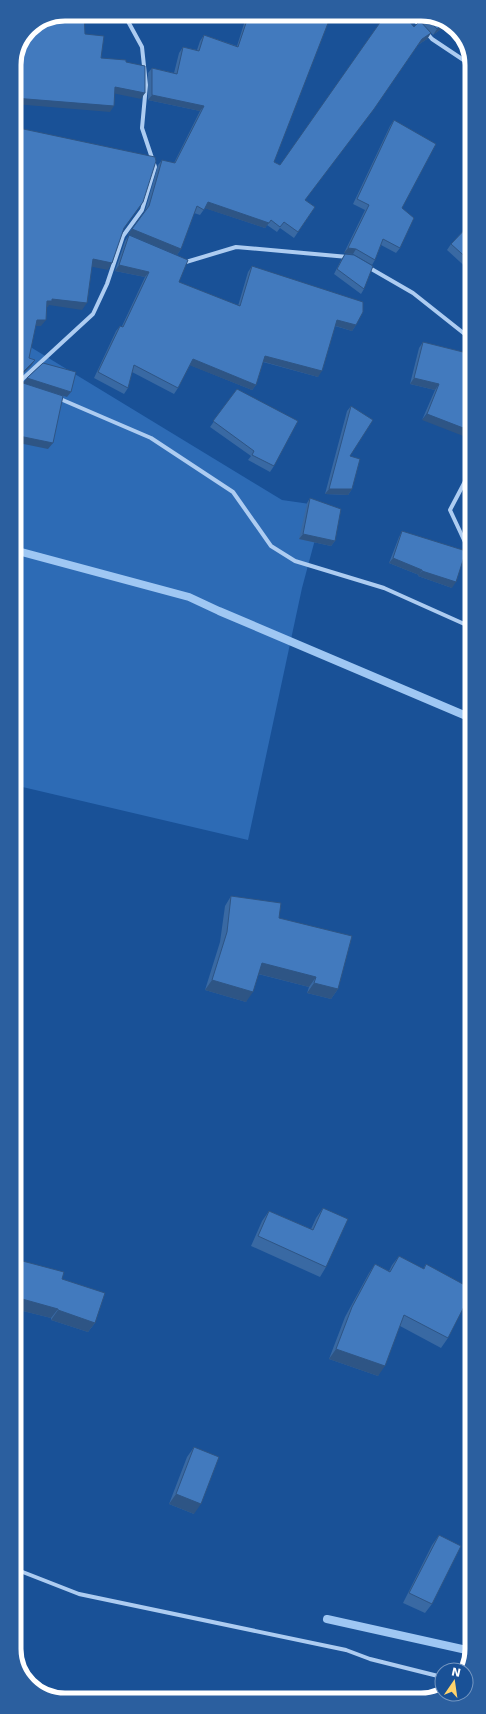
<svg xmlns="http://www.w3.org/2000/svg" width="486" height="1714" font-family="'DejaVu Sans',sans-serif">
  <rect width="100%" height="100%" fill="#195197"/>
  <path fill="#2d6bb5" d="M 14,337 L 282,500 L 324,506 L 302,588 L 248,840 L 14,785 Z"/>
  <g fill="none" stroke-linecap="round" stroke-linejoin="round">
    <path stroke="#9fc7f3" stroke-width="8" d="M 14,550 L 189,597 L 219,611 L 471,718
      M 327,1619 L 471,1651"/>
    <path stroke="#adccf1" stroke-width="4" d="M 409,14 L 421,27
      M 426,32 L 432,39 L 471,65
      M 182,261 L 186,262 L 236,247 L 348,257
      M 368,267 L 413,293 L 471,339
      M 17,384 L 93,314 L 107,284 L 123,236 L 142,210 L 155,167 L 142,128 L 146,85 L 142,47 L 124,14
      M 58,398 L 151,438 L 233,492 L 271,546 L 295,561 L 384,588 L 471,627
      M 471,470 L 450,510 L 471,555
      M 15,1569 L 79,1594 L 346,1650 L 370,1659 L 442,1677"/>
  </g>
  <path fill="#3969a3" d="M 247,14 L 320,14 L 274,162 L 280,165 L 414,27 L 431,33 L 427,39 L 418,45 L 305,200 L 315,207 L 294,238 L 280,228 L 277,232 L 267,225 L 265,228 L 205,208 L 200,215 L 194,213 L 181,249 L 177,255 L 128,234 L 145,211 L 158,165 L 162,160 L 174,163 L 200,111 L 148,100 L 148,73 L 152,68 L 174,73 L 179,53 L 183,47 L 197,50 L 200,41 L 204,35 L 237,46 Z
    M 425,17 L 448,24 L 433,35 L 421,22 Z
    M 394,120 L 402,208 L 400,248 L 396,253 L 381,245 L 375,260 L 372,265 L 353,254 L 344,253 L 365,210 L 353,204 L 390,126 Z
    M 471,223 L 471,272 L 447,250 L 451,244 Z
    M 129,235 L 179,282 L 238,306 L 248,272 L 252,266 L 356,325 L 352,331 L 335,326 L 318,377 L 263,362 L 256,385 L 252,390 L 190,365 L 178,388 L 174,394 L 132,372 L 128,388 L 124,394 L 94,378 L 116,331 L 120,326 L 122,326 L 145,277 L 115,271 L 125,241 Z
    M 345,254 L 364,289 L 361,294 L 334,274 L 341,260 Z
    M 423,342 L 471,354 L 422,420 L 435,390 L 410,384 L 419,348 Z
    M 237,389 L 274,466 L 270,472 L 248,460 L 251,456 L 210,427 Z
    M 351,406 L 350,456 L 352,489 L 348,495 L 325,494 L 347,411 Z
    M 310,498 L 335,541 L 331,546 L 299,539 L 307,503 Z
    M 402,531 L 452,588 L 418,576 L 419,575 L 389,563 L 399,537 Z
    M 231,896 L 279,918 L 338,989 L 331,999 L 307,993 L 309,987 L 258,974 L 246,1002 L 205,990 L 220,942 L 225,906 Z
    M 323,1208 L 326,1267 L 320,1277 L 251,1246 L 262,1221 L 269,1211 L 311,1229 L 316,1218 Z
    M 399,1256 L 423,1269 L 426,1264 L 448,1338 L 441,1348 L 400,1326 L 378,1376 L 329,1359 L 345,1317 L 369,1273 L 375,1264 L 389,1271 L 392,1265 Z
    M 15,1259 L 62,1279 L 95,1323 L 88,1332 L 51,1320 L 51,1318 L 15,1309 Z
    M 194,1447 L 194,1514 L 169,1504 L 187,1457 Z
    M 439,1535 L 432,1604 L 425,1613 L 403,1603 L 432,1545 Z"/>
  <path fill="#2e5585" d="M 445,23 L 448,24 L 433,35 L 437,29 Z
    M 431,33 L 427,39 L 418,45 L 422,39 Z
    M 115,87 L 145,93 L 141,99 L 112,93 Z
    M 152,95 L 204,106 L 200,111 L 148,100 Z
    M 14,98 L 114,106 L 110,112 L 14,104 Z
    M 208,202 L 269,223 L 265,228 L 204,208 Z
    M 132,229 L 181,249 L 177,255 L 128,234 Z
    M 348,248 L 356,249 L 353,254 L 344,253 Z
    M 93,259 L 112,263 L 108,270 L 88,266 Z
    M 119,265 L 149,272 L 145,277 L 115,271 Z
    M 52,299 L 87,303 L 82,310 L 49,305 L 48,307 L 42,307 L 47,301 Z
    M 37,320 L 46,320 L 41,326 L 32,326 Z
    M 337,320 L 356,325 L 352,331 L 333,325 Z
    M 265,356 L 322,371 L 318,377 L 261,361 Z
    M 193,359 L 256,385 L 252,390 L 189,365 Z
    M 35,360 L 31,366 L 15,381 L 15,376 Z
    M 27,378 L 71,392 L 67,397 L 23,383 Z
    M 414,378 L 439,384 L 435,390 L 410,384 Z
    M 427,414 L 471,431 L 471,439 L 422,420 Z
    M 14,435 L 53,443 L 48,449 L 14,442 Z
    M 329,489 L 352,489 L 348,495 L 325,494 Z
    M 303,534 L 335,541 L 331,546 L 299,539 Z
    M 393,558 L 422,570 L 419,575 L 389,563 Z
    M 422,571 L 456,582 L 452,588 L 418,576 Z
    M 262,963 L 316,977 L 309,987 L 255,973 Z
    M 212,980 L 253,992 L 246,1002 L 205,990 Z
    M 314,983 L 338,989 L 331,999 L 307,993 Z
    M 15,1297 L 58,1309 L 51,1318 L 15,1309 Z
    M 58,1310 L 95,1323 L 88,1332 L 51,1320 Z
    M 336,1349 L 385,1366 L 378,1376 L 329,1359 Z
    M 176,1494 L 201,1504 L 194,1514 L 169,1504 Z"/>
  <path fill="#427abe" stroke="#2e5585" d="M 65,14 L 84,14 L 85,34 L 104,36 L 101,58 L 126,60 L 126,62 L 145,66 L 145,93 L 115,87 L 114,106 L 14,98 L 14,65 L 29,29 Z
    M 249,14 L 320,14 L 330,18 L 274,162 L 280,165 L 386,14 L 403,14 L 414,27 L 420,21 L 431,33 L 422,39 L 374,109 L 305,200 L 315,207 L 298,232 L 284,222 L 280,227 L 271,220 L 269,223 L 208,202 L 204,210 L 197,206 L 181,249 L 132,229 L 149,206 L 162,160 L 175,163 L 204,106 L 152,95 L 152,68 L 177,74 L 183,47 L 199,51 L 204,35 L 238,47 Z
    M 427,15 L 445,23 L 437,29 L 425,17 Z
    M 394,120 L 436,144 L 402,208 L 414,218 L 400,248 L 383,239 L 375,260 L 356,249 L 348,248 L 369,205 L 357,199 Z
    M 14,127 L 155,157 L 156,161 L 143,202 L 124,228 L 112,263 L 93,259 L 87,303 L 52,299 L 52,301 L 47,301 L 46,320 L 37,320 L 29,358 L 35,360 L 20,375 L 15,376 L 17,381 L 63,396 L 53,443 L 14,435 Z
    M 471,223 L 471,262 L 451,244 Z
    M 129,235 L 188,260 L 179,282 L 240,306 L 252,266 L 363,302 L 363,312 L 356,325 L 337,320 L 322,371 L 265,356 L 256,385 L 193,359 L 178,388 L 134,365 L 128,388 L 98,372 L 120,326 L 123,327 L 149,272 L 119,265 Z
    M 345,254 L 354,255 L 373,266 L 364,289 L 337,269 Z
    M 423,342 L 471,354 L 471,431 L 427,414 L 439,384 L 414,378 Z
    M 43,363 L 76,372 L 71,392 L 27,378 Z
    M 237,389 L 298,421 L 274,466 L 252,455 L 254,451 L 213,421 Z
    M 351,406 L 373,420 L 350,456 L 360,459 L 352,489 L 329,489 Z
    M 310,498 L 341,509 L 335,541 L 303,534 Z
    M 402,531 L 466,551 L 456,582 L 422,571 L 422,570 L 393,558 Z
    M 231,896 L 281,903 L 279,918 L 352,936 L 338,989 L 314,983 L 316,977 L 262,963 L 253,992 L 212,980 L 227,932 Z
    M 323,1208 L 348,1219 L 326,1267 L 258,1236 L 269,1211 L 313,1230 Z
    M 399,1256 L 424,1269 L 426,1264 L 472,1289 L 472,1291 L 448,1338 L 404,1315 L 385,1366 L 336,1349 L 352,1307 L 375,1264 L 390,1272 Z
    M 15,1259 L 64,1272 L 62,1279 L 105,1293 L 95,1323 L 58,1310 L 58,1309 L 15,1297 Z
    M 194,1447 L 219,1457 L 201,1504 L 176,1494 Z
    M 439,1535 L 461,1546 L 432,1604 L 409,1593 Z"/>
  <path d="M0 0H486V1714H0ZM65 21H421A44 44 0 0 1 465 65V1649A44 44 0 0 1 421 1693H65A44 44 0 0 1 21 1649V65A44 44 0 0 1 65 21Z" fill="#2b5f9f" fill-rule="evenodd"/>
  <path fill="none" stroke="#fff" stroke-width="5" d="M65 21H421A44 44 0 0 1 465 65V1649A44 44 0 0 1 421 1693H65A44 44 0 0 1 21 1649V65A44 44 0 0 1 65 21Z"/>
  <g transform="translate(454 1682) rotate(13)"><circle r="19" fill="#195197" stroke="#7597c1"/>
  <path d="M0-3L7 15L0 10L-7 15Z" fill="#ffd36c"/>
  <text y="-6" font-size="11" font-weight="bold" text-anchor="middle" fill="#ffffff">N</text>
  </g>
</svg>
